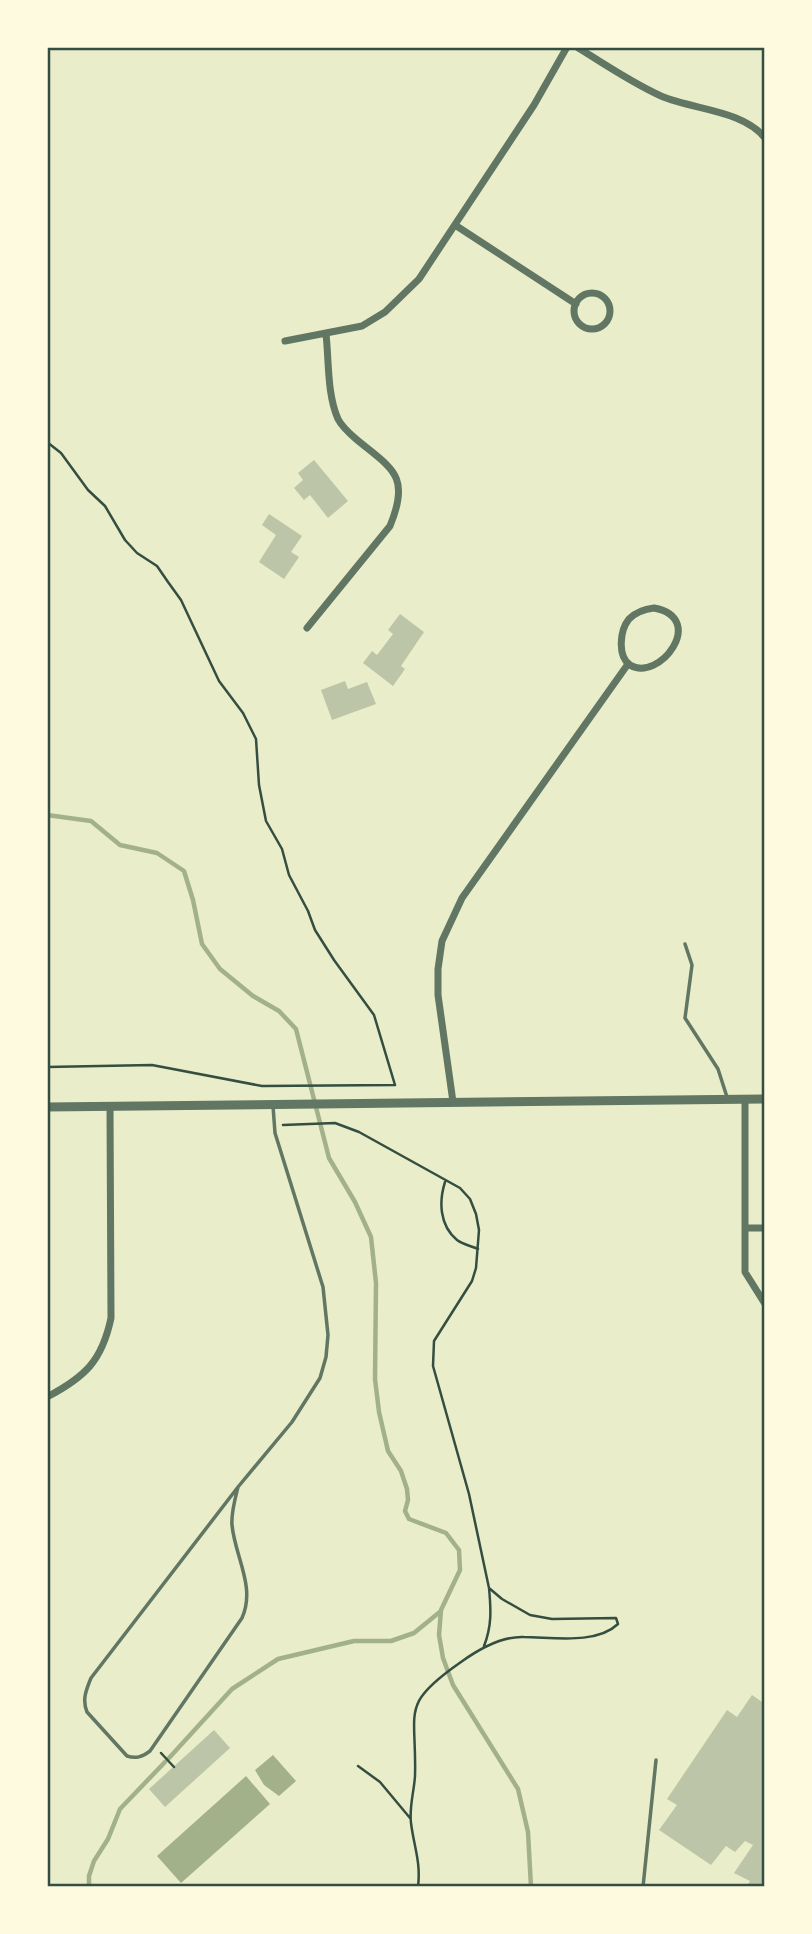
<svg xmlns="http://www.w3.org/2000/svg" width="812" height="1934" font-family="'Varela Round',sans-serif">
  <rect width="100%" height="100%" fill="#e9edc9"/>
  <path fill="#a3b18a" d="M 273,1755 L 296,1781 L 279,1796 L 264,1785 L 255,1770 Z
    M 246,1776 L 270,1804 L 181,1883 L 157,1856 Z"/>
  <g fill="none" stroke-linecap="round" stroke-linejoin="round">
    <path stroke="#a3b18a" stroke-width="4.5" d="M 47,815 L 91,821 L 120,845 L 157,853 L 184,871 L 193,900 L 202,944 L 220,969 L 253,996 L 279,1011 L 296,1029 L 329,1158 L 355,1202 L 371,1237 L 376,1283 L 375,1379 L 379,1412 L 388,1451 L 401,1471 L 407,1489 L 408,1500 L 405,1511 L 409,1519 L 446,1533 L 459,1550 L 460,1570 L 441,1610 L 439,1635 L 443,1658 L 453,1685 L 518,1789 L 528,1832 L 531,1887
      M 169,1758 L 232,1689 L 278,1659 L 354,1641 L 391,1641 L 414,1633 L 441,1611
      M 89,1887 L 89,1876 L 94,1861 L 108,1839 L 120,1809 L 165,1762"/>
  </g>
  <path fill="#bcc5a7" d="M 314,460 L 348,501 L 328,518 L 310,495 L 304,500 L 294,488 L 303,480 L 298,473 Z
    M 269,514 L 302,536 L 291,552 L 299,557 L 284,579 L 259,562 L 276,535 L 262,525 Z
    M 400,614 L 424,632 L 401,666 L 405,669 L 393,686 L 363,663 L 372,651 L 377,655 L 393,634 L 388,630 Z
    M 345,681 L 348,689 L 367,682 L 376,704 L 332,720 L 321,690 Z
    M 752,1695 L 765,1704 L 765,1887 L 746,1887 L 750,1881 L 734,1873 L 753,1845 L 745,1841 L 735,1852 L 726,1846 L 711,1865 L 659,1830 L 677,1805 L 667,1799 L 727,1710 L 737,1717 Z
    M 214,1730 L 230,1748 L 165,1807 L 149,1789 Z"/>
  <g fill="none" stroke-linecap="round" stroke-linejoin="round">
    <path stroke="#344e41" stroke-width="2.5" d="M 47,442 L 61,453 L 88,490 L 105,506 L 125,540 L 137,553 L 157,566 L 168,582 L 181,600 L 219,681 L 243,713 L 256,739 L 259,785 L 266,821 L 282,849 L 289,875 L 308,911 L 315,930 L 334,960 L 374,1015 L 395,1085 L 262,1086 L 152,1065 L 47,1067
      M 283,1125 L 335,1123 L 359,1132 L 460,1188 L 470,1199 L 476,1214 L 479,1230 L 476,1268 L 472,1281 L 434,1341 L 433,1366 L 469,1494 L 489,1588 L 502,1599 L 530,1615 L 552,1619 L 616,1618 L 618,1624 C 596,1645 552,1637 524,1637 C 501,1636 479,1649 461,1662 C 399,1705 417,1710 415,1776 C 414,1792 409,1807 411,1823 C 414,1847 421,1862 418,1887
      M 445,1182 C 439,1201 439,1225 457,1240 C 462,1244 471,1246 478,1249
      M 484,1646 C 492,1626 491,1609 489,1588
      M 161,1753 L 174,1767
      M 358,1766 L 380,1782 L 410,1818"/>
    <path stroke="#617663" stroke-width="3.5" d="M 685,944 L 692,965 L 685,1018 L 718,1069 L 727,1097
      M 238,1487 C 235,1499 231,1513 232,1525 C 235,1557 256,1587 242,1618 L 150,1751 C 142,1757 136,1759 127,1756 L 87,1712 C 82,1700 86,1690 91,1678 L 238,1487 L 292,1422 L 320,1378 L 326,1357 L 328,1335 L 323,1287 L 275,1133 L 273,1106
      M 643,1887 L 656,1760"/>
    <path stroke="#617663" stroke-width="7" d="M 577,47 C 604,64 632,83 661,96 C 694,110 743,110 765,138
      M 455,225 L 576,304
      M574 311a18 18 0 1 1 36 0a18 18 0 1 1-36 0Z
      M 285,341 L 362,326 L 385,312 L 419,279 L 534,105 L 567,47
      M 654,608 C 708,618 659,683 630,665 C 617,656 620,630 629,619 C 636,612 645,609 654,608 Z
      M 307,628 L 390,526 C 411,475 392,469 356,439 C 349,433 342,427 338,419 C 327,394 329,361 326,334
      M 745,1099 L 745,1272 L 765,1304
      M 453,1102 L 438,995 L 438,969 L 442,941 L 462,898 L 628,664
      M 745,1228 L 765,1228
      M 47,1397 C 85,1377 102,1361 111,1318 L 110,1106"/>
    <path stroke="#617663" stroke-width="9" d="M 47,1107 L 765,1099"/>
  </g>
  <rect width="812" height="1934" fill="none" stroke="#fefae0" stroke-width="98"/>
  <rect x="49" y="49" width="714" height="1836" fill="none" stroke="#344e41" stroke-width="2.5"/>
</svg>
